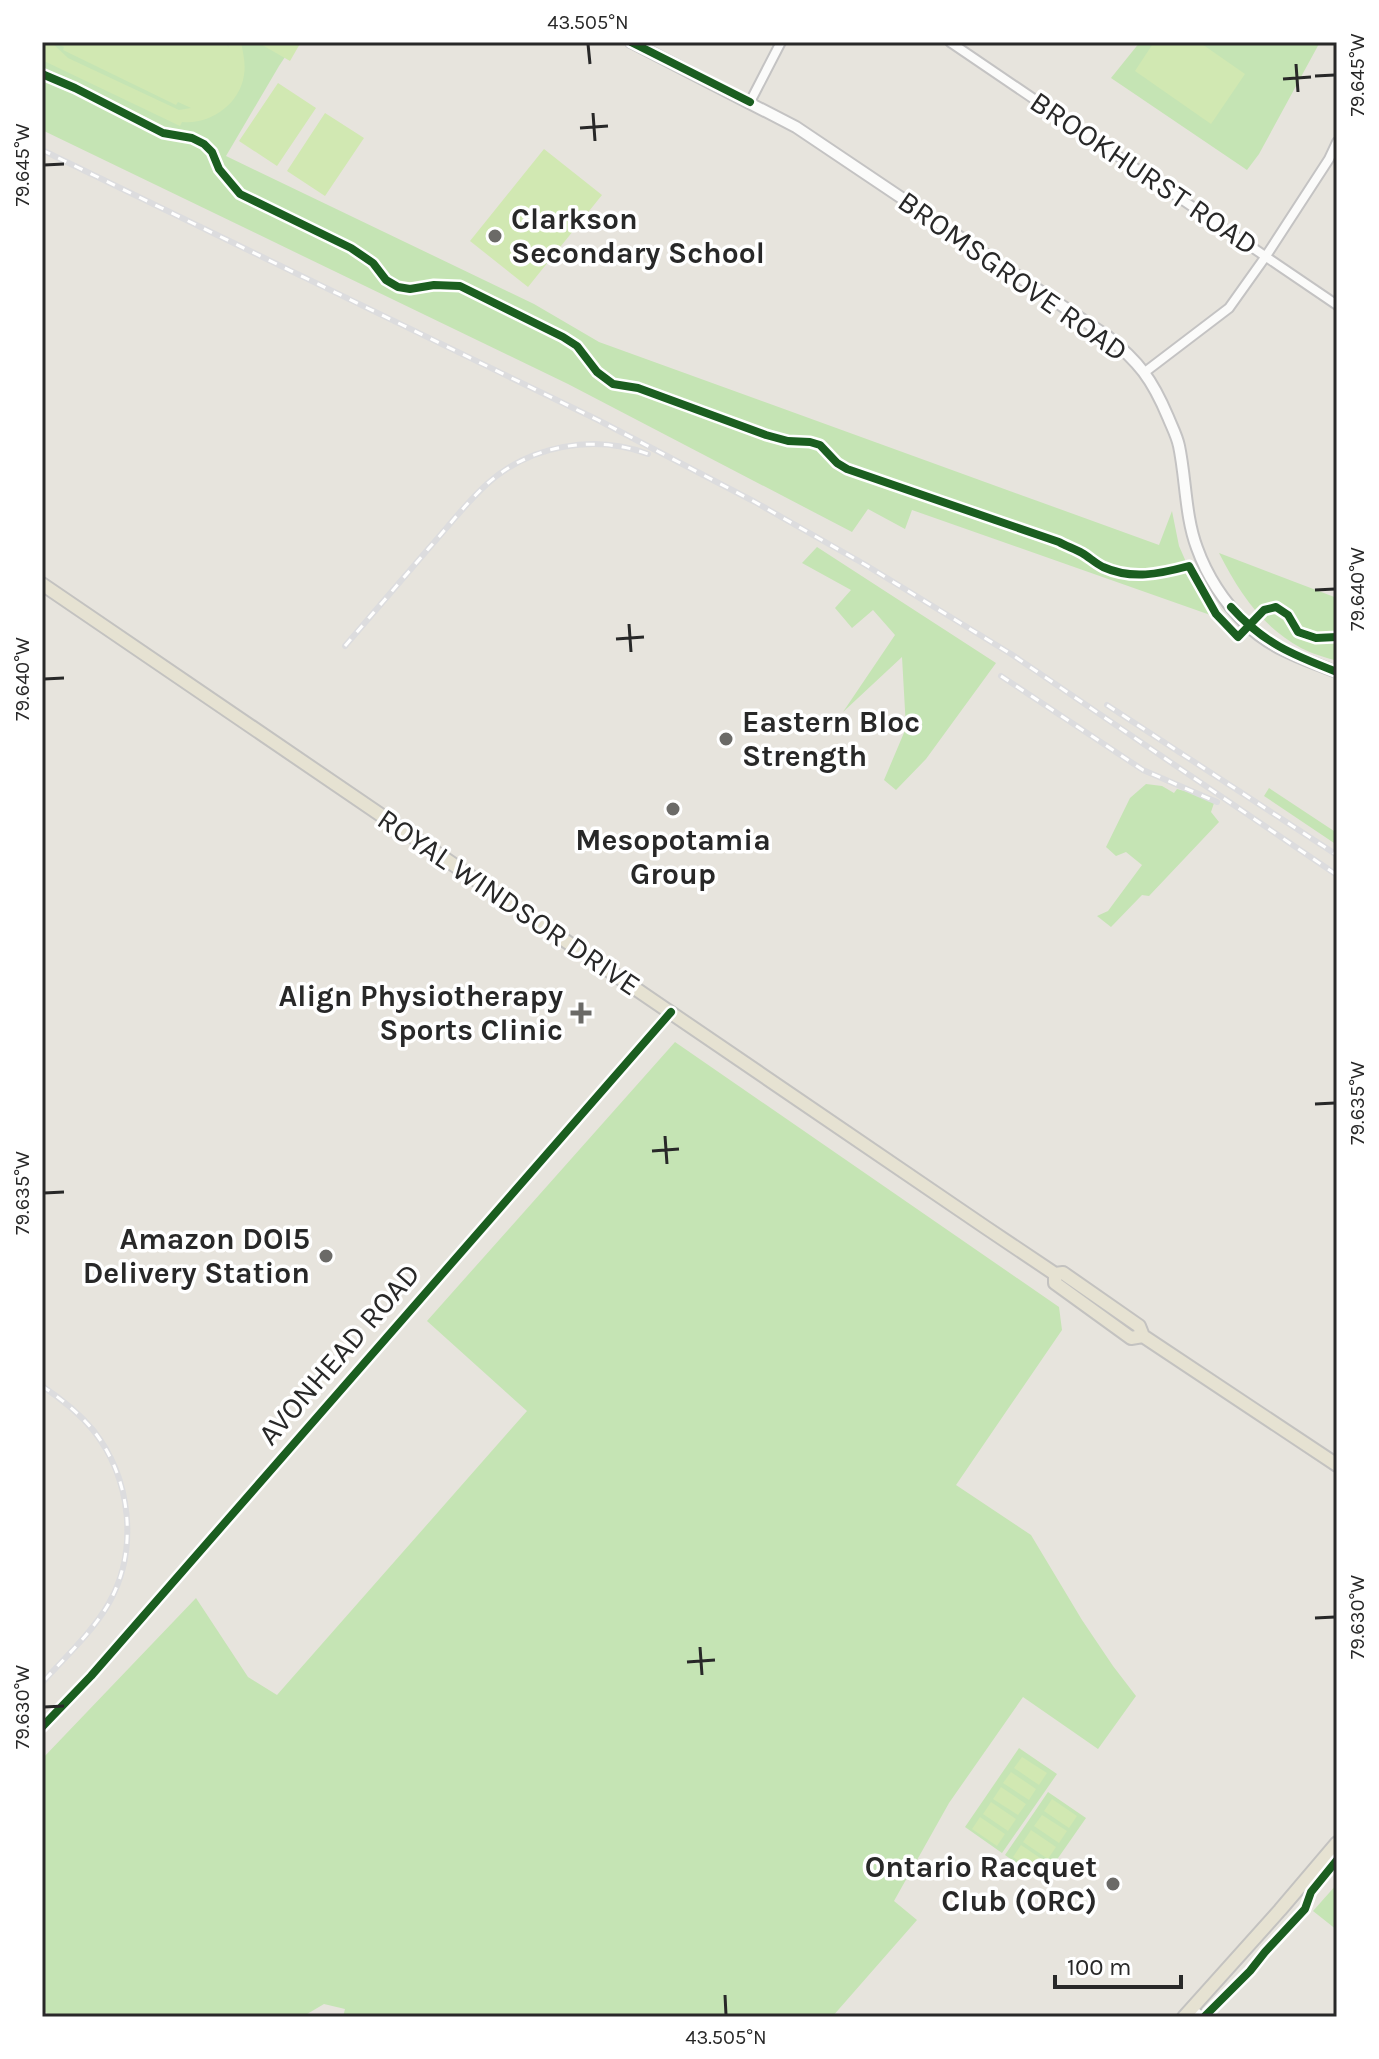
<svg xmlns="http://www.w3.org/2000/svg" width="1379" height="2059" font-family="Karla,sans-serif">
  <rect width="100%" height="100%" fill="#e7e4dd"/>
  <path fill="#c5e4b4" d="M 42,42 L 295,42 L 279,66 L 226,156 L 534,304 L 599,342 L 1159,545 L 1172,511 L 1179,546 L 1194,580 L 1216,617 L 912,510 L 905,529 L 868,509 L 852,532 L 568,384 L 42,130 Z
    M 1140,42 L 1320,42 L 1259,154 L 1247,170 L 1111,78 Z
    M 817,547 L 996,663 L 926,759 L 896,790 L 884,780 L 906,728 L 902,657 L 843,712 L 895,635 L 873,610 L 852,628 L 835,608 L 851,590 L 802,563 Z
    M 1219,553 L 1337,598 L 1337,661 C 1325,657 1312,654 1301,648 C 1261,626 1239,592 1219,553 Z
    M 1146,784 L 1162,786 L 1174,793 L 1177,789 L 1206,797 L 1214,803 L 1211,812 L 1219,822 L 1149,896 L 1142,895 L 1111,927 L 1097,916 L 1108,911 L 1142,865 L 1126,852 L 1116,856 L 1106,847 L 1130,798 Z
    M 1269,788 L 1337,833 L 1337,845 L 1264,796 Z
    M 675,1042 L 1059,1307 L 1062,1330 L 956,1485 L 1031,1535 L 1082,1620 L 1113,1666 L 1136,1696 L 1098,1749 L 1023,1697 L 949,1803 L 894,1901 L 917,1920 L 832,2017 L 343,2017 L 345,2009 L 324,2004 L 302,2017 L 51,2017 L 42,2009 L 42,1759 L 196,1598 L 248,1677 L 277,1695 L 527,1411 L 427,1321 Z
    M 1019,1748 L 1057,1774 L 1002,1853 L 965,1827 Z
    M 1048,1792 L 1086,1818 L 1042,1881 L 1005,1855 Z
    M 1337,1884 L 1337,1930 L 1313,1911 Z"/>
  <path fill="#d1e8b2" d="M 42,42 L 51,42 L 68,58 L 179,110 L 191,108 L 178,102 L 176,105 L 63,50 L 64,47 L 53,42 L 225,42 L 229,48 L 227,42 L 241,42 C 243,53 246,64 244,75 C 240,104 210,125 182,122 L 180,126 L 42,60 Z
    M 257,42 L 301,42 L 290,61 Z
    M 1154,42 L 1199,42 L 1245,74 L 1211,124 L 1135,71 Z
    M 278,83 L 316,108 L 277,166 L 239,141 Z
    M 325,113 L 364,138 L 325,196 L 287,171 Z
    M 544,149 L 602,195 L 528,287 L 470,241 Z
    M 1022,1757 L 1047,1773 L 1039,1785 L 1014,1768 Z
    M 1011,1772 L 1036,1789 L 1029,1800 L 1003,1783 Z
    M 1001,1787 L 1026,1804 L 1018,1815 L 993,1799 Z
    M 1052,1799 L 1077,1816 L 1069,1828 L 1044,1811 Z
    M 991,1802 L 1016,1819 L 1008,1831 L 983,1814 Z
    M 1042,1815 L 1067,1831 L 1059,1843 L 1034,1826 Z
    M 980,1817 L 1005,1834 L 997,1846 L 972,1829 Z
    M 1031,1830 L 1056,1847 L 1048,1859 L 1023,1842 Z
    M 1021,1845 L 1046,1862 L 1038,1874 L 1013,1857 Z"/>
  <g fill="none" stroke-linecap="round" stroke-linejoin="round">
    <defs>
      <path id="minor" d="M 950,42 L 1337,305
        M 750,102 L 781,42
        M 1145,372 L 1229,308 L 1266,256 L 1329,159 L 1337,142
        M 42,1727 L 91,1676 L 671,1012
        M 1192,2008 L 1202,2017"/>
      <path id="tertiary" d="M 631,42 L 796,127 L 1107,336 C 1139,362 1152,379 1168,417 C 1172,427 1177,436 1179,446 C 1186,479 1185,516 1197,548 C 1207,576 1225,603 1246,624 C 1271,649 1305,660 1337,672"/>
      <path id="primary" d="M 42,584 L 985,1227 L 1055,1274 L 1063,1273 L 1139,1326 L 1143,1336 L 1337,1465
        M 1055,1274 L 1055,1283 L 1131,1338 L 1143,1336
        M 1184,2017 L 1280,1910 L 1337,1843"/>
    </defs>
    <use href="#minor" stroke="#c4c3c3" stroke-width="12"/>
    <use href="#tertiary" stroke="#c4c3c3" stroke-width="14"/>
    <use href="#primary" stroke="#c3c2c0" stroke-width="16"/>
    <use href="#minor" stroke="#fbfbfa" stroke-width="8"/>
    <use href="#tertiary" stroke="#fbfbfa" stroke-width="10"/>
    <use href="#primary" stroke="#e6e2d2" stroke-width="12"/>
    <defs>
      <path id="rail" d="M 42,150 L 598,420 L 755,502 L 864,564 L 1011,654 L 1337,875
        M 345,646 C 373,613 401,581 429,548 C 448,527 466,503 487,484 C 530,445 594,434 648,454
        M 1001,676 L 1143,770 L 1217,802
        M 1107,705 L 1337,855
        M 42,1386 C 60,1398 79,1413 93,1430 C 131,1478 139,1549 109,1603 C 92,1633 64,1658 42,1683"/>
    </defs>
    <use href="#rail" stroke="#dcdcde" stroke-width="6"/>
    <use href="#rail" stroke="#fff" stroke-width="3" stroke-dasharray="9" stroke-linecap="butt"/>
    <defs>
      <path id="cycleway" d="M 631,42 L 750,102
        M 42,74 L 75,88 L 163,133 L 192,138 L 204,144 L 212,152 L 219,169 L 240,194 L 351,248 L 373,263 L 386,280 L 398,287 L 410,289 L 434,285 L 460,286 L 563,337 L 577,346 L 597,372 L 613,384 L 638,388 L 766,435 L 788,441 L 810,442 L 820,445 L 837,463 L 847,469 L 1059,542 C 1066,546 1075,549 1082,553 C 1089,557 1095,563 1103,567 C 1132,580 1159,574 1189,566 L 1216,614 L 1238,637 L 1264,610 L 1276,607 L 1288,615 L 1298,632 L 1316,638 L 1337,637
        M 1231,607 C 1263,643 1293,655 1337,672
        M 42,1727 L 91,1676 L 671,1012
        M 1204,2017 L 1250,1971 L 1265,1952 L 1305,1909 L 1311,1892 L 1337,1860"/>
    </defs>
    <use href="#cycleway" stroke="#fff" stroke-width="13"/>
    <use href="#cycleway" stroke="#1b5e20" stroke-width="8"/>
  </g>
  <path fill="none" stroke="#282828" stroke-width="3" d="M 588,44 L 590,64M 1296,64 L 1298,92M 1315,76 L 1335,75M 1283,79 L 1311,77M 593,113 L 595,141M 580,128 L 608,126M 44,165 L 64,164M 1315,590 L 1335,589M 629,624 L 631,652M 616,639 L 644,637M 44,679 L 64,678M 1315,1104 L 1335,1103M 665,1136 L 667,1164M 652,1151 L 679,1149M 44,1193 L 64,1192M 1315,1618 L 1335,1617M 700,1647 L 702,1675M 687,1662 L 715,1660M 44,1707 L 64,1706M 725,1995 L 726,2015"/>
  <g fill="#6b6a67" stroke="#fff" stroke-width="3">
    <circle cx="495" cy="236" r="8"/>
    <circle cx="726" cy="739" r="8"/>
    <circle cx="673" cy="809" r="8"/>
    <path d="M577 1001h8v8h8v8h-8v8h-8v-8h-8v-8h8z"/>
    <circle cx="326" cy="1256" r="8"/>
    <circle cx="1113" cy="1884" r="8"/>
  </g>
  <g text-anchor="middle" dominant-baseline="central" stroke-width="7" stroke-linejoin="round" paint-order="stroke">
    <g font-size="30" fill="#282828" stroke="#fff">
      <text transform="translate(1144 173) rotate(34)">BROOKHURST ROAD</text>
      <text transform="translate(1013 276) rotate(35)">BROMSGROVE ROAD</text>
      <text transform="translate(509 902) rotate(34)">ROYAL WINDSOR DRIVE</text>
      <text transform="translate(339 1354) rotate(-49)">AVONHEAD ROAD</text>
    </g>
    <g font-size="30" font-weight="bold" fill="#282828" stroke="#fff" text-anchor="end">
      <text x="511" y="219" text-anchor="start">Clarkson<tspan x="511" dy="34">Secondary School</tspan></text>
      <text x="742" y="722" text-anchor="start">Eastern Bloc<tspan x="742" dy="34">Strength</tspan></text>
      <text x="673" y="840" text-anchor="middle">Mesopotamia<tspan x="673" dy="34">Group</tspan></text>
      <text x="563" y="996">Align Physiotherapy<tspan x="563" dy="34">Sports Clinic</tspan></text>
      <text x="310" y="1239">Amazon DOI5<tspan x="310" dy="34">Delivery Station</tspan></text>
      <text x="1097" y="1867">Ontario Racquet<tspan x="1097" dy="34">Club (ORC)</tspan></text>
    </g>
  </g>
  <rect width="1379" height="2059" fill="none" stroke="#ffffff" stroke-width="88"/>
  <path d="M1055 1975v12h126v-12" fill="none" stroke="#282828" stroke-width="4"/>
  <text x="1067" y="1975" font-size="24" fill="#282828" stroke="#ffffff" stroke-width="6" paint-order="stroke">100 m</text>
  <rect x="44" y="44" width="1291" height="1971" fill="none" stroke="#282828" stroke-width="3"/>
  <g font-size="20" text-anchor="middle" fill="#282828">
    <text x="588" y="29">43.505°N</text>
    <text transform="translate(1357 75) rotate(-90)" y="7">79.645°W</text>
    <text transform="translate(22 165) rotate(-90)" y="7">79.645°W</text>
    <text transform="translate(1357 589) rotate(-90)" y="7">79.640°W</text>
    <text transform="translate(22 679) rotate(-90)" y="7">79.640°W</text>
    <text transform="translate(1357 1103) rotate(-90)" y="7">79.635°W</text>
    <text transform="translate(22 1193) rotate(-90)" y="7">79.635°W</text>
    <text transform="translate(1357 1617) rotate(-90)" y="7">79.630°W</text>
    <text transform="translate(22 1707) rotate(-90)" y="7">79.630°W</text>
    <text x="726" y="2044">43.505°N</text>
  </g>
</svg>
